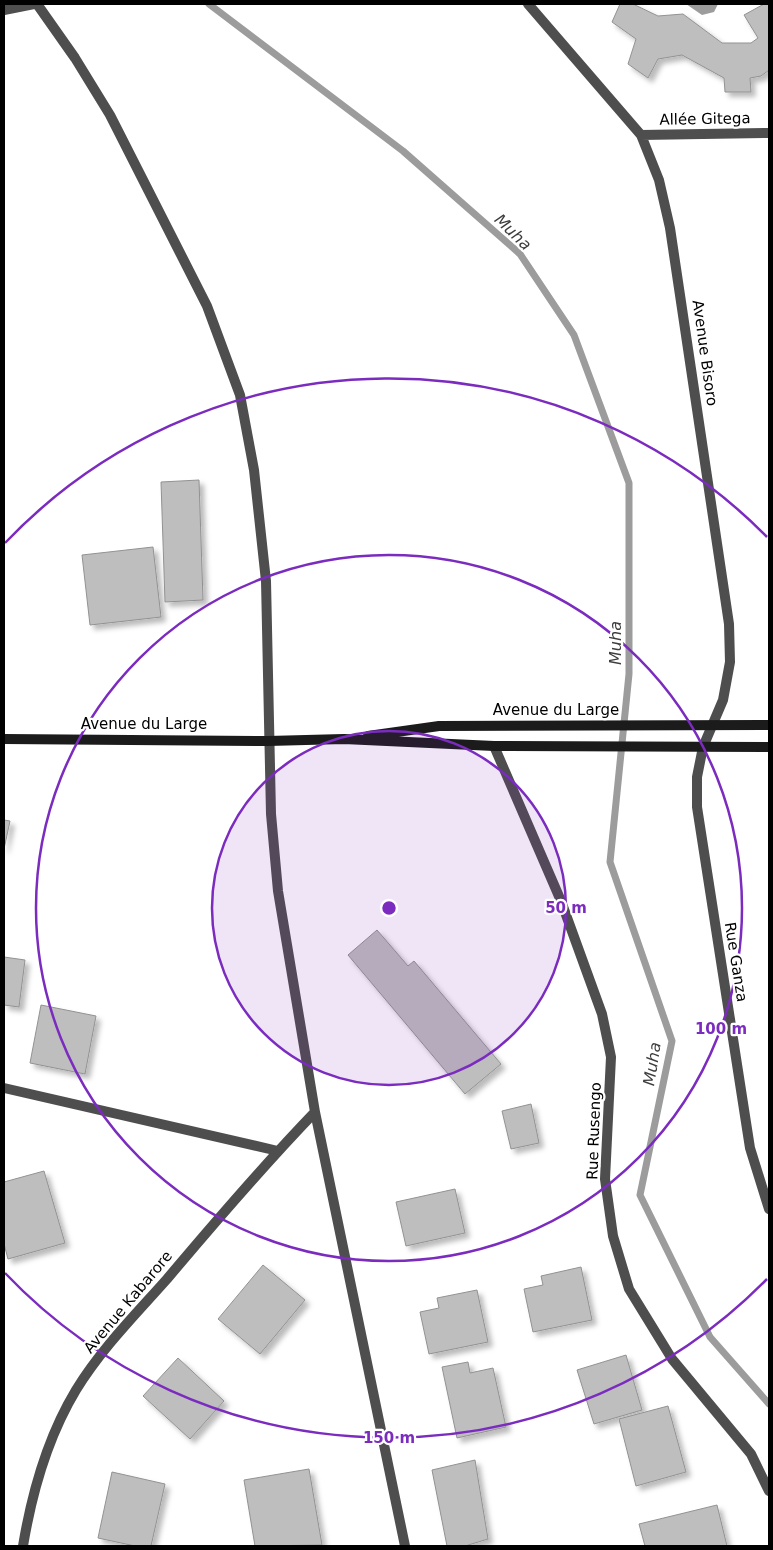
<svg xmlns="http://www.w3.org/2000/svg" width="773" height="1550" font-family="'DejaVu Sans',sans-serif">
  <defs>
    <filter id="shadow"><feDropShadow dx="4.5" dy="4.5" stdDeviation="2.5" flood-color="#0004"/></filter>
  </defs>
  <rect width="100%" height="100%" fill="#fff"/>
  <path fill="#9c9c9c" d="M 686,4 L 718,4 L 714,12 L 702,15 Z"/>
  <g fill="none" stroke-linecap="round" stroke-linejoin="round">
    <path stroke="#9c9c9c" stroke-width="7" d="M 209,4 L 403,151 L 520,254 L 574,335 L 629,483 L 629,674 L 610,862 L 672,1041 L 640,1195 L 710,1337 L 769,1404"/>
  </g>
  <path fill="#bebebe" stroke="#929292" filter="url(#shadow)" d="M 620,4 L 633,4 L 658,16 L 683,14 L 722,43 L 751,43 L 758,38 L 744,15 L 764,4 L 769,4 L 769,70 L 761,76 L 750,78 L 751,92 L 725,92 L 724,78 L 682,55 L 658,59 L 648,78 L 628,64 L 636,39 L 612,22 Z
    M 199,480 L 203,600 L 165,602 L 161,482 Z
    M 153,547 L 161,617 L 90,625 L 82,555 Z
    M 4,820 L 10,821 L 4,849 Z
    M 377,930 L 408,966 L 414,961 L 501,1064 L 465,1094 L 348,955 Z
    M 4,957 L 25,960 L 19,1007 L 4,1005 Z
    M 41,1005 L 96,1016 L 85,1074 L 30,1063 Z
    M 531,1104 L 539,1143 L 511,1149 L 502,1111 Z
    M 44,1171 L 65,1243 L 8,1259 L 4,1244 L 4,1182 Z
    M 455,1189 L 465,1233 L 406,1246 L 396,1202 Z
    M 263,1265 L 305,1300 L 260,1354 L 218,1319 Z
    M 581,1267 L 592,1320 L 533,1332 L 524,1289 L 543,1285 L 541,1276 Z
    M 477,1290 L 488,1342 L 429,1354 L 420,1312 L 439,1308 L 437,1298 Z
    M 626,1355 L 642,1410 L 594,1424 L 577,1370 Z
    M 178,1358 L 224,1401 L 190,1439 L 143,1396 Z
    M 468,1362 L 470,1373 L 493,1368 L 506,1427 L 457,1438 L 442,1367 Z
    M 668,1406 L 686,1472 L 636,1486 L 619,1419 Z
    M 475,1460 L 488,1539 L 465,1546 L 447,1546 L 432,1470 Z
    M 309,1469 L 322,1545 L 255,1546 L 244,1480 Z
    M 112,1472 L 165,1484 L 151,1546 L 135,1546 L 98,1538 Z
    M 717,1505 L 727,1546 L 645,1546 L 639,1524 Z"/>
  <g fill="none" stroke-linecap="round" stroke-linejoin="round">
    <path stroke="#4e4e4e" stroke-width="10" d="M 37,4 L 75,58 L 110,115 L 207,306 L 240,395 L 254,470 L 266,581 L 271,814 L 278,891 L 315,1112 L 405,1546
      M 528,4 L 641,135 L 659,180 L 670,228 L 729,624 L 730,662 L 723,700 L 703,747 L 697,777 L 697,807 L 750,1148 L 769,1209
      M 4,10 L 34,4
      M 641,135 L 769,133
      M 494,746 L 561,901 L 602,1014 L 611,1057 L 605,1179 L 613,1236 L 629,1289 L 672,1359 L 751,1454 L 769,1491
      M 4,1088 L 278,1151
      M 23,1546 C 32,1492 47,1438 76,1390 C 101,1349 136,1314 167,1279 C 215,1222 263,1166 315,1112"/>
    <path stroke="#1b1b1b" stroke-width="10" d="M 368,736 L 439,726 L 769,725
      M 4,739 L 268,741 L 344,739 L 494,746 L 769,747"/>
  </g>
  <circle cx="389" cy="908" r="177" fill="#7b2cbf" fill-opacity=".12"/>
  <g fill="none" stroke="#7b2cbf" stroke-width="2.5">
    <circle cx="389" cy="908" r="177"/>
    <circle cx="389" cy="908" r="353"/>
    <path d="M767 1279A530 530 0 0 1 5 1273M5 543A530 530 0 0 1 767 537"/>
  </g>
  <g text-anchor="middle" dominant-baseline="central" stroke-width="4.5" stroke-linejoin="round" paint-order="stroke">
    <g font-size="15" fill="#000" stroke="#fff">
      <text transform="translate(705 119) rotate(-1)">Allée Gitega</text>
      <text transform="translate(705 353) rotate(82)">Avenue Bisoro</text>
      <text x="556" y="710">Avenue du Large</text>
      <text x="144" y="724">Avenue du Large</text>
      <text transform="translate(736 962) rotate(81)">Rue Ganza</text>
      <text transform="translate(594 1131) rotate(-88)">Rue Rusengo</text>
      <text transform="translate(128 1302) rotate(-50)">Avenue Kabarore</text>
    </g>
    <g font-size="16" font-style="italic" fill="#3d3d3d" stroke="#fff">
      <text transform="translate(513 232) rotate(44)">Muha</text>
      <text transform="translate(615 643) rotate(-90)">Muha</text>
      <text transform="translate(652 1064) rotate(-81)">Muha</text>
    </g>
  </g>
  <circle cx="389" cy="908" r="8" fill="#7b2cbf" stroke="#fff" stroke-width="2.5"/>
  <g font-size="15" text-anchor="middle" font-weight="bold" fill="#7b2cbf" stroke="#fff" stroke-width="4.5" stroke-linejoin="round" paint-order="stroke">
    <text x="566" y="913">50 m</text>
    <text x="721" y="1034">100 m</text>
    <text x="389" y="1443">150 m</text>
  </g>
  <rect width="773" height="1550" fill="none" stroke="#000000" stroke-width="10"/>
</svg>
